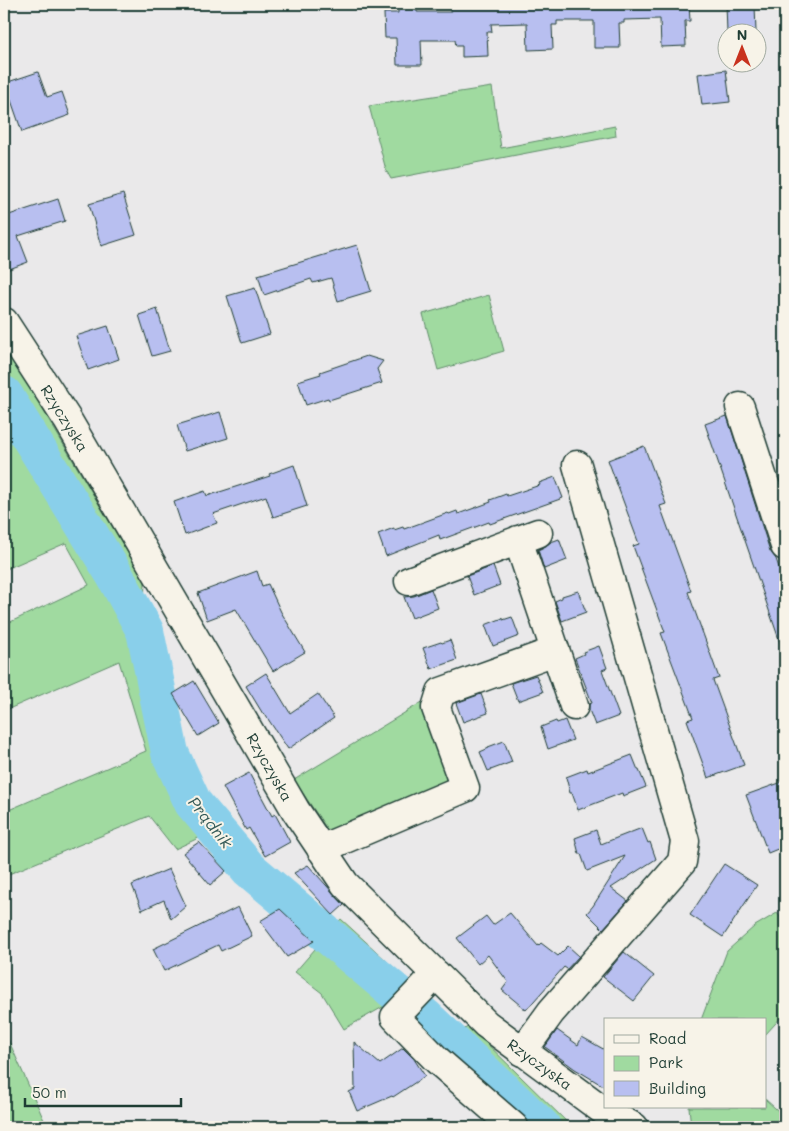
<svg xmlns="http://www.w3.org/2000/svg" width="789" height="1131" font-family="Mali,sans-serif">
  <rect width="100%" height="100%" fill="#eae9ea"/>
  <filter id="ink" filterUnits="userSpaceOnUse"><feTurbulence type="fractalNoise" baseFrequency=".02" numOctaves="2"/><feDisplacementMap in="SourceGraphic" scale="10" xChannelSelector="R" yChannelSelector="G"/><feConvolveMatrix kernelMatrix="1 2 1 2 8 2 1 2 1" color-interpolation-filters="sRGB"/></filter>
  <g filter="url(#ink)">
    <path fill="#a0daa0" stroke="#608c6a" d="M 492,87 L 501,148 L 615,126 L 616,136 L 391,179 L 386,170 L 369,106 Z
      M 489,295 L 504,351 L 438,370 L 423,314 Z
      M 4,344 L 145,582 L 144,606 L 171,730 L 186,777 L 219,828 L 233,826 L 261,868 L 243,877 L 227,854 L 207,834 L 175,849 L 149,816 L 4,876 L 4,812 L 146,751 L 119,661 L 4,711 L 4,625 L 89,585 L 66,543 L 4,570 Z
      M 424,701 L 455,783 L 331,835 L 294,780 Z
      M 288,882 L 336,924 L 341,919 L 413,985 L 390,1003 L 344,1029 L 322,993 L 295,972 L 322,941 L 269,890 Z
      M 777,913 L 785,923 L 785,1013 L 765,1035 L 765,1020 L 701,1020 L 727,951 L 755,926 Z
      M 425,994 L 456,1035 L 469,1026 L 572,1127 L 530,1127 L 403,1016 Z
      M 4,1030 L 47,1127 L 4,1127 Z
      M 765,1099 L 785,1117 L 785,1127 L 691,1127 L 689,1107 L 765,1107 Z"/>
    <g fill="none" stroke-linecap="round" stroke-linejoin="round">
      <path stroke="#89cfea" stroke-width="38" d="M 4,395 L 114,574 L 145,631 L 170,753 L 193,803 L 249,869 L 426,1018 L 542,1127"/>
    </g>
    <path fill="#b8bff0" stroke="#1f3d34" d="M 464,4 L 689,4 L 690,21 L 685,21 L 686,46 L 661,47 L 660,19 L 624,20 L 624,23 L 619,23 L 620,48 L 594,48 L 594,21 L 557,21 L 557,25 L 552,25 L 553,49 L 528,50 L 527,23 L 491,24 L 492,32 L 487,32 L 488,56 L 462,57 L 462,46 L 456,46 L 455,40 L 421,40 L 422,65 L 397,65 L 396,38 L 385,38 L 384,13 L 398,13 L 398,8 L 417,7 L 417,12 L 450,12 L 450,5 Z
      M 726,4 L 751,4 L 751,6 L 755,6 L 756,32 L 727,32 Z
      M 726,70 L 730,102 L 702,105 L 698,74 Z
      M 38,72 L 47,97 L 62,92 L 70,115 L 22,132 L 5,83 Z
      M 123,194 L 136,235 L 101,246 L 89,204 Z
      M 58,199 L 65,221 L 18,236 L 28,262 L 4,271 L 4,204 L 5,203 L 9,215 Z
      M 357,245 L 371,291 L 338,301 L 331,278 L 313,283 L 311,279 L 264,295 L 258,275 Z
      M 255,288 L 270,334 L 242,343 L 227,296 Z
      M 157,309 L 170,351 L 152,356 L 139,315 Z
      M 108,326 L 119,359 L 88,370 L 76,336 Z
      M 367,356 L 383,361 L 377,369 L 382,383 L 329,400 L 328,398 L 306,405 L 298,381 L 321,374 L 320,372 Z
      M 220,412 L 228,438 L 185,451 L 177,425 Z
      M 727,416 L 770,551 L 776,559 L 785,584 L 785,651 L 783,651 L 705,424 Z
      M 644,446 L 666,504 L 660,506 L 691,591 L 688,592 L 719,678 L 713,680 L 744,765 L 708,778 L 687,720 L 693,718 L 661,633 L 665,632 L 633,546 L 639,544 L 608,460 Z
      M 294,465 L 307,506 L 273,517 L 266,496 L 213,514 L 217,523 L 185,535 L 174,502 L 205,491 L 207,496 L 270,476 L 269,474 Z
      M 555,477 L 563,498 L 490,524 L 489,522 L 440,540 L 439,535 L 386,556 L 378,534 L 394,528 L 394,530 L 403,527 L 404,529 L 448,513 L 449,514 L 457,511 L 458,514 L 491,502 L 490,500 L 506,494 L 507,496 L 540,485 L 539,483 Z
      M 559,539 L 567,560 L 544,569 L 538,550 L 544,547 L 551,542 Z
      M 493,566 L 500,585 L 474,595 L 467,576 Z
      M 257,571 L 262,586 L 268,584 L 281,612 L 305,652 L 273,671 L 236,609 L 207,620 L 198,593 Z
      M 431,589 L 438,608 L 412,618 L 404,597 L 414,596 Z
      M 578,591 L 586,612 L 562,621 L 555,601 L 562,598 L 562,596 Z
      M 512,617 L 519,636 L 493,646 L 485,625 L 503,618 L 503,620 Z
      M 450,640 L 457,660 L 431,669 L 423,648 L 441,642 L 442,643 Z
      M 599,646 L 607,668 L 602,670 L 619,716 L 595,725 L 589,710 L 589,704 L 592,703 L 575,658 L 584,654 L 583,652 Z
      M 266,673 L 290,713 L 318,694 L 334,718 L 288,749 L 264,713 L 263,714 L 246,686 Z
      M 536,675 L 543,692 L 518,701 L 511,683 Z
      M 194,681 L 219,723 L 198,736 L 173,694 Z
      M 481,694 L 488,713 L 463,722 L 456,703 Z
      M 565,720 L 573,740 L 548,749 L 541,727 L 556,721 L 557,723 Z
      M 504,741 L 512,762 L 488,771 L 480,752 L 489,748 L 488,747 Z
      M 632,755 L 638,770 L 639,770 L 646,787 L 623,796 L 622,793 L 578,810 L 572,793 L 570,793 L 566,777 L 587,769 L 588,772 Z
      M 249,773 L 272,816 L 275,814 L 290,842 L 265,856 L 249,828 L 246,830 L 223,787 Z
      M 785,781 L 785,803 L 780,806 L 785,818 L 785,846 L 768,853 L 746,795 Z
      M 642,828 L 648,843 L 650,842 L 656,859 L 611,888 L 628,901 L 603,929 L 587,913 L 593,906 L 625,856 L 587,871 L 581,854 L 579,854 L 575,838 L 596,830 L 601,844 Z
      M 199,842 L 226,871 L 210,885 L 183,853 Z
      M 724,864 L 757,885 L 723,937 L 690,915 Z
      M 308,865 L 344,905 L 333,915 L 294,873 Z
      M 169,869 L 186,906 L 171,919 L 164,900 L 142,910 L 132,885 Z
      M 238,907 L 252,936 L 221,951 L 218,945 L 164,971 L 153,949 Z
      M 280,909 L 314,941 L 287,957 L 260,921 Z
      M 510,913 L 538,946 L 541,943 L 558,956 L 568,946 L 579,956 L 567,969 L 564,967 L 526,1010 L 502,990 L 508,982 L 488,955 L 478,964 L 457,938 L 486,916 L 493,925 Z
      M 624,952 L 654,976 L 634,1001 L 603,977 Z
      M 557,1030 L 578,1045 L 582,1037 L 605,1050 L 605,1087 L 575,1069 L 545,1047 Z
      M 354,1042 L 380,1064 L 403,1048 L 414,1059 L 425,1076 L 393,1097 L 392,1096 L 357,1111 L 349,1092 L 355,1089 Z"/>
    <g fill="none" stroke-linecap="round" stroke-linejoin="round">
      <defs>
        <path id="minor" d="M 4,322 L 67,419 L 296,811 L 345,884 L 486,1024 L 604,1111 L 634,1127
          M 740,407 L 785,546
          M 518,540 L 574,706
          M 409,581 L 538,533
          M 321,849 L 465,788 L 436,708 L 441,692 L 555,651
          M 436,974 L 395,1017 L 437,1060 L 514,1127
          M 522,1052 L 551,1012 L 682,862 L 685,841 L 577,465"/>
      </defs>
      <use href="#minor" stroke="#1f3d34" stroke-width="31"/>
      <use href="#minor" stroke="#f7f3e8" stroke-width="28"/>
    </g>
  </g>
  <g text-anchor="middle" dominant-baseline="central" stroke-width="4" stroke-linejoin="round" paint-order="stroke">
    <g font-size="15" fill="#1f3d34" stroke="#f7f3e8">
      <text transform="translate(65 418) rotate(58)">Rzyczyska</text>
      <text transform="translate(270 767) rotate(60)">Rzyczyska</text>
      <text transform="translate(540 1064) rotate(36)">Rzyczyska</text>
    </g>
    <g font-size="16" font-style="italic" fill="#345a58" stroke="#f7f3e8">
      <text transform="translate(211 822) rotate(52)">Prądnik</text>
    </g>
  </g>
  <rect width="789" height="1131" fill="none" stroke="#f7f3e8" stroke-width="20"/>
  <rect x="10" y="10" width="769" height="1111" fill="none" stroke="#1f3d34" stroke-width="2" filter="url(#ink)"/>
  <rect x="604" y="1018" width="162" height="90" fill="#f7f3e8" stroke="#a1aaa0"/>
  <rect x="614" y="1035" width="25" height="8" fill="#f7f3e8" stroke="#a1aaa0"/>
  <text x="649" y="1044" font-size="15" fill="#1f3d34">Road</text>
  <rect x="614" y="1056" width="25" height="15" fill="#a0daa0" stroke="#a1aaa0"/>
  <text x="649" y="1068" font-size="15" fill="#1f3d34">Park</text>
  <rect x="614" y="1081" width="25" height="15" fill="#b8bff0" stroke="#a1aaa0"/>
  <text x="649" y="1094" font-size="15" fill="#1f3d34">Building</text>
  <g transform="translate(742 48)"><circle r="24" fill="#f7f3e8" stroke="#a1aaa0"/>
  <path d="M0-4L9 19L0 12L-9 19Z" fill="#c8321e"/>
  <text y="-8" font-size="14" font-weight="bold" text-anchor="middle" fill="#1f3d34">N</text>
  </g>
  <path d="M25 1098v8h156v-8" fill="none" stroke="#1f3d34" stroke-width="2.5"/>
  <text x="32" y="1098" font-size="15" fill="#1f3d34" stroke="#f7f3e8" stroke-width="4" paint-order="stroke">50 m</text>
</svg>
